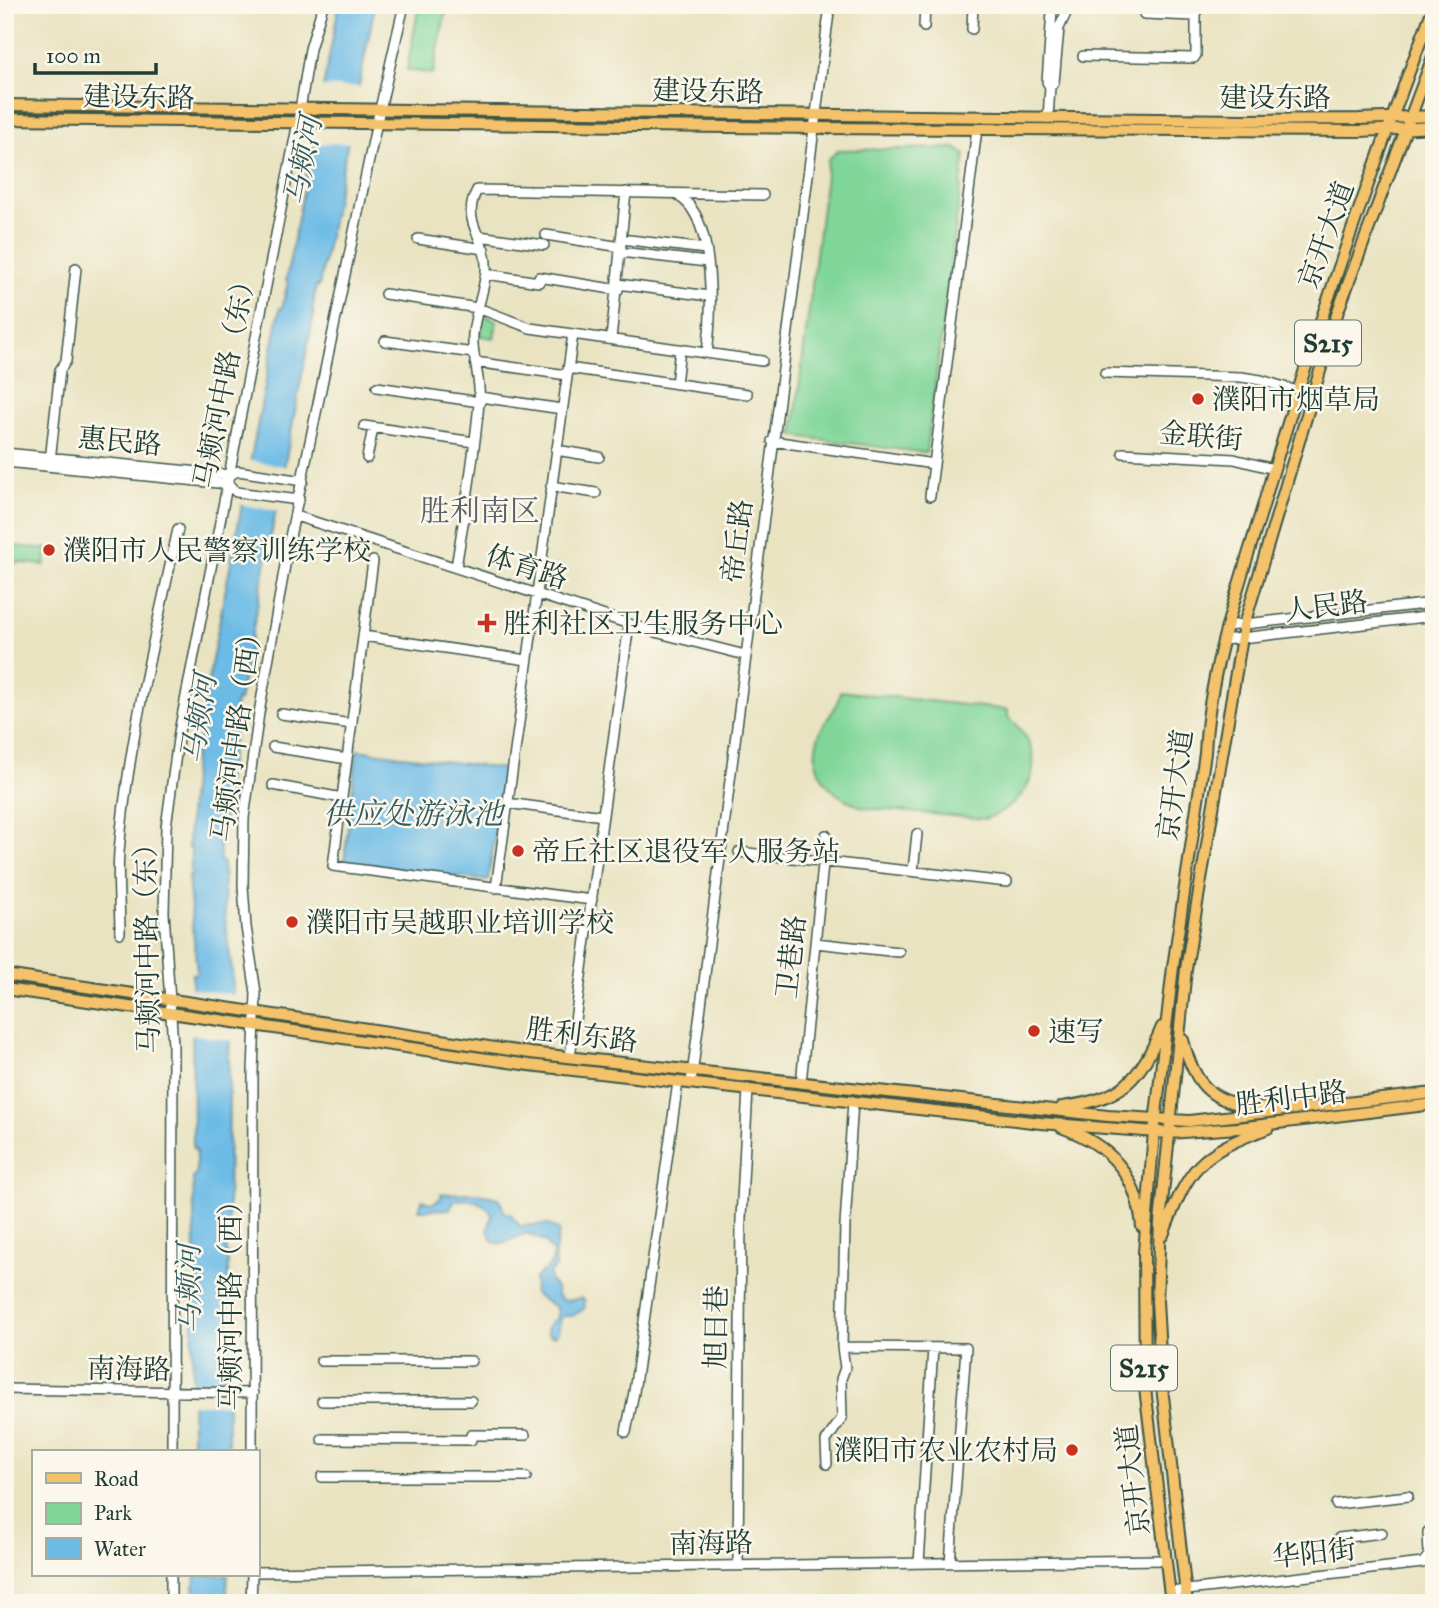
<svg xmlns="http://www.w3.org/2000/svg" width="1439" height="1608" font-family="'IM FELL Great Primer','Noto Serif SC',serif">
  <rect width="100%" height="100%" fill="#fbf7ec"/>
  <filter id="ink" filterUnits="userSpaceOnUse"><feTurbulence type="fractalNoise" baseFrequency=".0143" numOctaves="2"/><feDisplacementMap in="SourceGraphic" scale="14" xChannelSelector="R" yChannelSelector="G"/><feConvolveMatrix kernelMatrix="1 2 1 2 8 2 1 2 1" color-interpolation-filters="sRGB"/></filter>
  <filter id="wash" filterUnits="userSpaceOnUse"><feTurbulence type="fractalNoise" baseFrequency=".00686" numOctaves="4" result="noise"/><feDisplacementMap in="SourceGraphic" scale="28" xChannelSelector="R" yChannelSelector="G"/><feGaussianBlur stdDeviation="1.57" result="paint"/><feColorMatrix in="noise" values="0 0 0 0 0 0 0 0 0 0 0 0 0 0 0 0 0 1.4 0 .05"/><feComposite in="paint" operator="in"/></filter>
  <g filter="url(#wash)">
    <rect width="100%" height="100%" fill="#e9e3c1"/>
    <path fill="#80d699" stroke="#508a66" stroke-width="2" d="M 419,5 L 447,5 L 433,74 L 407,70 Z
      M 956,148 L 965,155 L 926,453 L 793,436 L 828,159 L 839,150 Z
      M 484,315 L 497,321 L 494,338 L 480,336 Z
      M 14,546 L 47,549 L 45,565 L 12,562 Z
      M 840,691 L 1008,710 L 1008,717 C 1052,752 1035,802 985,819 L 865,808 C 830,797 804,769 821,730 C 829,714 838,709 840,691 Z"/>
    <path fill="#6cbbe6" stroke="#467c8d" stroke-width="2" d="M 339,5 L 375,5 L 319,286 L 316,286 L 312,312 L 314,313 L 239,701 L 236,701 L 232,726 L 235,727 L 226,789 L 223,834 L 219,834 L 220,861 L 223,862 L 225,918 L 233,980 L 229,1056 L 228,1228 L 226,1229 L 226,1254 L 228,1254 L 228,1452 L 192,1452 L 193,1283 L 196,1282 L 193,1177 L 196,1176 L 196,1149 L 193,1149 L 192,974 L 197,973 L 188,877 L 191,877 L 191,849 L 188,848 L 190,801 L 195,748 L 198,747 L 202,723 L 200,722 L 280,308 L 282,308 L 288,282 L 286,280 Z
      M 357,750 L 505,769 L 488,881 L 344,862 Z
      M 475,1193 L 499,1198 L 505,1213 L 510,1213 L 520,1226 L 547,1224 L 559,1230 C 558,1243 552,1254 556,1267 L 549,1273 L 550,1281 L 555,1286 L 558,1297 L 565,1301 L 582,1298 L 585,1301 L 584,1309 L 572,1316 L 563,1316 C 557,1323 561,1330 555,1336 L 549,1335 C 544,1327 551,1322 557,1318 L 556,1308 C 549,1301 538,1300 533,1291 L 535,1286 L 534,1279 C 545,1268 551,1272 553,1253 L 544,1241 L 527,1233 L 501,1244 L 493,1242 L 488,1231 L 492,1214 C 484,1201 471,1198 455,1200 L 450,1209 L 419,1210 L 422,1200 L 432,1204 L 441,1198 L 441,1194 Z
      M 195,1575 L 228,1575 L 226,1603 L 193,1603 Z"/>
    <path fill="#e9e3c1" d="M 319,87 L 362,87 L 351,143 L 308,144 Z
      M 247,460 L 288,467 L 279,511 L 238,504 Z
      M 189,988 L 235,995 L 233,1041 L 190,1034 Z
      M 189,1384 L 232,1384 L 232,1404 L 189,1404 Z"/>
  </g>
  <g filter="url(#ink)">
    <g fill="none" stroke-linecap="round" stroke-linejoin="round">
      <defs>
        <path id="minor" d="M 1144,14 L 1195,16
          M 924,27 L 925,5
          M 972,29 L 973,5
          M 1083,56 L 1194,58 L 1196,55 L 1196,5
          M 1050,87 L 1047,82 L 1052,11
          M 1048,118 L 1050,87 L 1054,82 L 1059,28 L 1070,5
          M 677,194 C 682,199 689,203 692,209 C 714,241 712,316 707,353
          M 546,235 L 621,247
          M 479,236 L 544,245
          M 418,239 L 484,249
          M 621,239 L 706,249
          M 620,252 L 707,262
          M 486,274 L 539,282
          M 539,277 L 618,290
          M 618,284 L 709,296
          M 385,294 L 478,308 L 530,328 L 762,361
          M 611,339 L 626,192
          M 385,341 L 474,353
          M 475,362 L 567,375
          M 568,368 L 747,394
          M 1105,373 L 1241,377 L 1261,380 L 1297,391
          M 676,384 L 680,349
          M 377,387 L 480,402
          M 480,397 L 562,409
          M 364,426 L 474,442
          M 772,441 L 934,464
          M 556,450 L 599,457
          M 5,453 L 230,475
          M 1123,453 L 1234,459 L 1274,469
          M 367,458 L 373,428
          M 50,461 L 60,370 L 66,361 L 76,268
          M 5,462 L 228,484
          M 230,475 L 238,471 L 303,481
          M 228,484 L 236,492 L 299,500
          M 551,486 L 596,493
          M 930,496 L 977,129
          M 296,516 L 651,631 L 745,655
          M 373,561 L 333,866 L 592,900
          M 456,567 C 465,513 474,458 479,403 C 482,380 471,357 473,334 C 475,313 484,292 486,271 C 489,238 459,224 477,190 L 763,195
          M 1227,626 L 1434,603
          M 363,636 L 527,660
          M 1224,640 L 1434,616
          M 281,714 L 352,724
          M 273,747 L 347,759
          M 273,785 L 342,798
          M 507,803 L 603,816
          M 739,852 L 1007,882
          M 913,871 L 917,834
          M 496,888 L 573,334
          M 120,933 C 120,906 117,879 119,852 C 128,743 155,636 178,529
          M 815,943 L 899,952
          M 570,1057 L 629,624
          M 691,1083 L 830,5
          M 801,1083 L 826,835
          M 853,1101 L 845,1225 L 842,1347 L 966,1348 L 950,1563
          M 321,1361 L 471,1361
          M 5,1389 L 253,1393
          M 322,1401 L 471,1401
          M 626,1432 L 634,1392 L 678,1082
          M 471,1435 L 525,1435
          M 322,1439 L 471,1440
          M 172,1452 L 173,1045 L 164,913 L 166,827 L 179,732 L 298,122 L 310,49 L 323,5
          M 252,1452 L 253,1072 L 256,993 L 246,927 L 243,886 L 244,818 L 259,713 L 290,537 L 377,122 L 404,5
          M 827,1464 L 826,1441 L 842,1418 L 841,1379 L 845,1368 L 842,1347
          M 322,1477 L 526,1477
          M 1336,1504 L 1408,1496
          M 1339,1538 L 1382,1533
          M 919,1563 L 933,1348
          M 738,1565 L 741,1218 L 748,1089
          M 257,1572 L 1165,1560
          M 1170,1592 L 1423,1563 L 1429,1555 L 1428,1532 L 1434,1530
          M 171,1603 L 171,1575
          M 251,1603 L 252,1575"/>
        <path id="major" d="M 5,105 L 1243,120 L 1359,119 L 1434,116
          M 5,119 L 813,128 L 1361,131 L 1434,127
          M 5,975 L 530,1053 L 1108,1116 L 1189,1121 L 1434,1093
          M 5,989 L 529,1065 L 1041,1123 L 1169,1133 L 1238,1128 L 1434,1104
          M 1183,1040 C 1195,1088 1213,1104 1263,1108
          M 1062,1107 C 1123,1099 1139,1081 1162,1027
          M 1061,1127 C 1110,1145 1137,1174 1142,1227
          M 1163,1235 C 1189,1167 1198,1154 1268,1128
          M 1171,1603 L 1145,1388 L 1144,1252 L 1154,1132 L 1173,967 L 1205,753 C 1209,669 1239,586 1263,506 C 1312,337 1371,171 1434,6
          M 1187,1603 L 1162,1387 L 1157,1301 L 1160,1223 L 1186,969 L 1244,625 L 1338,311 L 1434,54"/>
      </defs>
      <use href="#minor" stroke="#3d5649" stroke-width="12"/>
      <use href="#major" stroke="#3d5649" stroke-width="14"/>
      <use href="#minor" stroke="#fff" stroke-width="9"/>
      <use href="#major" stroke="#f3c26a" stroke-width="10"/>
    </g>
  </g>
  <g fill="#c8321e" stroke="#fbf7ec" stroke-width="2.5">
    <circle cx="1198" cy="399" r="7"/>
    <circle cx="49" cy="550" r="7"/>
    <path d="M483.5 612.5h7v7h7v7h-7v7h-7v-7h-7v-7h7z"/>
    <circle cx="518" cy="851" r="7"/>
    <circle cx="292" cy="922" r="7"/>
    <circle cx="1034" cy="1031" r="7"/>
    <circle cx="1072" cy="1450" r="7"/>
  </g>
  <g text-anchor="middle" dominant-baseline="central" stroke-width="5" stroke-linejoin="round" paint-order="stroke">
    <g fill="#fbf7ec" stroke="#61756b" stroke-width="2">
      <rect x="1295" y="320.5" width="66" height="45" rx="5"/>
      <rect x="1111" y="1345.5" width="66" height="45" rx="5"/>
    </g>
    <g font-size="26" font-weight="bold" fill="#1f3d34">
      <text x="1328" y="343">S215</text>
      <text x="1144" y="1368">S215</text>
    </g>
    <g font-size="28" fill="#1f3d34" stroke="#fbf7ec">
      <text transform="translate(708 91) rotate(1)">建设东路</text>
      <text transform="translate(139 97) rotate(1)">建设东路</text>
      <text x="1275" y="97">建设东路</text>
      <text transform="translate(1326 235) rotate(-70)">京开大道</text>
      <text transform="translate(225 378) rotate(-79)">马颊河中路（东）</text>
      <text transform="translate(1201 436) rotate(5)">金联街</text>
      <text transform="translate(120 441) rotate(5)">惠民路</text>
      <text transform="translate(737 541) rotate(-83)">帝丘路</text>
      <text transform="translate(527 567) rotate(18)">体育路</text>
      <text transform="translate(1326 606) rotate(-7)">人民路</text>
      <text transform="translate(237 731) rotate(-82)">马颊河中路（西）</text>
      <text transform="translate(1175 785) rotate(-82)">京开大道</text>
      <text transform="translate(147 942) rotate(-91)">马颊河中路（东）</text>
      <text transform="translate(791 957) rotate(-84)">卫巷路</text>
      <text transform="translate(582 1035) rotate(7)">胜利东路</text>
      <text transform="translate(1291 1098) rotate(-7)">胜利中路</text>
      <text transform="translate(230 1299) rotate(-90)">马颊河中路（西）</text>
      <text transform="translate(716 1327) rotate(-89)">旭日巷</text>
      <text transform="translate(129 1369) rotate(1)">南海路</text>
      <text transform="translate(1133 1480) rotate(-97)">京开大道</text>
      <text transform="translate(711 1543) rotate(-1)">南海路</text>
      <text transform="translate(1314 1553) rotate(-6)">华阳街</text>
    </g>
    <g font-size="28" fill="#1f3d34" stroke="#fbf7ec" text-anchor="start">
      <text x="1212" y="399">濮阳市烟草局</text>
      <text x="63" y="550">濮阳市人民警察训练学校</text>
      <text x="503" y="623">胜利社区卫生服务中心</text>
      <text x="532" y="851">帝丘社区退役军人服务站</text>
      <text x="306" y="922">濮阳市吴越职业培训学校</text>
      <text x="1048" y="1031">速写</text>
      <text x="1058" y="1450" text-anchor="end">濮阳市农业农村局</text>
    </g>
    <g font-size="30" font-style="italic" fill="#325c60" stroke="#fbf7ec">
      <text transform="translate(303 161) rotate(-79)">马颊河</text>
      <text transform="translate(199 719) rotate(-81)">马颊河</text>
      <text x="413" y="814">供应处游泳池</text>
      <text transform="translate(189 1289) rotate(-90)">马颊河</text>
    </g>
    <g font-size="30" fill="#5a6268" stroke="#fbf7ec">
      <text x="480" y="511">胜利南区</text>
    </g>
  </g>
  <rect width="1439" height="1608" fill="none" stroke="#fbf7ec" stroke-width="28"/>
  <rect x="32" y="1450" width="228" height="126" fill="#fbf7ec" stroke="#a3ada2" stroke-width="2"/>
  <rect x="46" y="1473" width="35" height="10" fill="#f3c26a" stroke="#a3ada2" stroke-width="2"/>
  <text x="94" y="1486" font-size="21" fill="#1f3d34">Road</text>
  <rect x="46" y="1503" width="35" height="21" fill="#80d699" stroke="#a3ada2" stroke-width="2"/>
  <text x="94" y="1520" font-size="21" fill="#1f3d34">Park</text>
  <rect x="46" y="1538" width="35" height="21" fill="#6cbbe6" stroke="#a3ada2" stroke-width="2"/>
  <text x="94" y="1556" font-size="21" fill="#1f3d34">Water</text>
  <path d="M35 63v10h121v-10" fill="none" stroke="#1f3d34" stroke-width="3.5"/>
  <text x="46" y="63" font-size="21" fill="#1f3d34" stroke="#fbf7ec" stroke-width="5" paint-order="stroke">100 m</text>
</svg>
